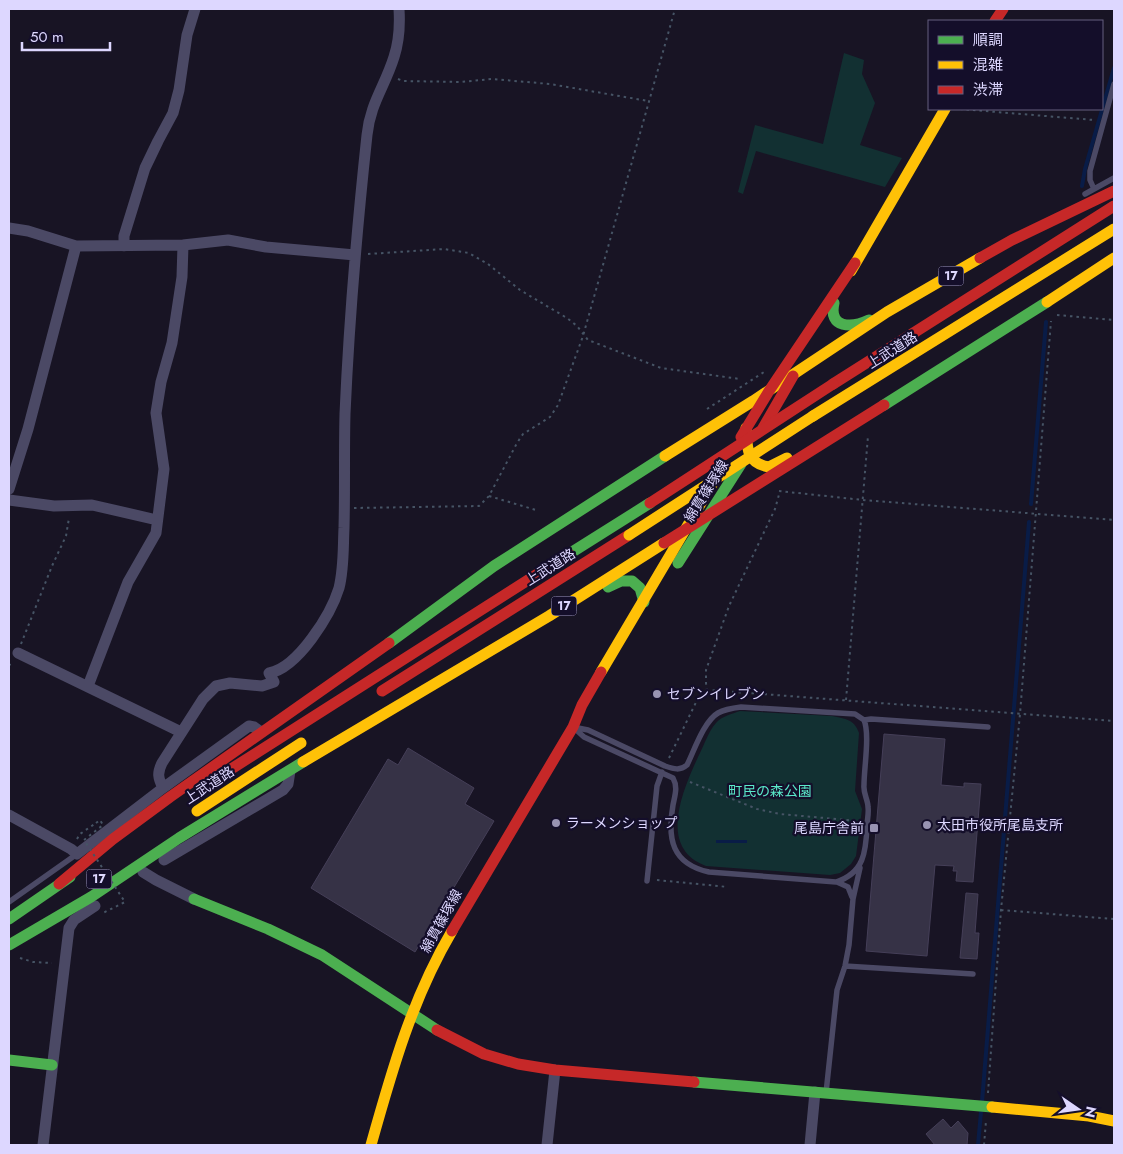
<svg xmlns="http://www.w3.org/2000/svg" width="1123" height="1154" font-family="Jost,'Noto Sans JP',sans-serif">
  <rect width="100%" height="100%" fill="#181424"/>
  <path fill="#123032" d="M 844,53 L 864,60 L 862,74 L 875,103 L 860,145 L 902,158 L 885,187 L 756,151 L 743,194 L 738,192 L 755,125 L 823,144 Z
    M 740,711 L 832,716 C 846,719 854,719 859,733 L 855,791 L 862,809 L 856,856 L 851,864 L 840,873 L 830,875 L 706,866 C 657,848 683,790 698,757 C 704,746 708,732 716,723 C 722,716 732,714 740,711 Z"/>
  <path fill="#091c47" d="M 716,840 L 747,840 L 747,843 L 716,843 Z"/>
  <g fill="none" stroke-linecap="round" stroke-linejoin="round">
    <path stroke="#091c47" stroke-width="4" d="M 1082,186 L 1085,169 L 1114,68
      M 1031,504 L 1046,322
      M 982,1102 L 1029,522
      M 978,1145 L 981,1112"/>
  </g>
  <path fill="#363246" stroke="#453f58" d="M 884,734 L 945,739 L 941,785 L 964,787 L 964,783 L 981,784 L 973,882 L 956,881 L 957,871 L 953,871 L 954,866 L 935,865 L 927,956 L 866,951 Z
    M 408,748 L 474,788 L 465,804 L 494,821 L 415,952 L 311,888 L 388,759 L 398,765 Z
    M 966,893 L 978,894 L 975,933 L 979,933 L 977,959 L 960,958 Z
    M 943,1119 L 951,1128 L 958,1121 L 968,1133 L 967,1145 L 935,1145 L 926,1134 Z"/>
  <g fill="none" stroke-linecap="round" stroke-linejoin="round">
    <path stroke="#465465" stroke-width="2" stroke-dasharray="2.5 4" stroke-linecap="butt" d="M 398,79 L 403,81 L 461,82 L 492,79 L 550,84 L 648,101
      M 960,109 L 1094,120
      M 368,254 L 444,249 L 469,253 L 488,264 L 520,290 L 567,318 L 577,326 L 588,340 L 661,368 L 740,379
      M 1057,315 L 1114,320
      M 707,409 L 764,372
      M 779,491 L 863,500 L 1114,520
      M 489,496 L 536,510
      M 354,508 L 479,506 L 489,496 L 517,443 L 523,434 L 550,417 L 558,405 L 583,336 L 675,9
      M 21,644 L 52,566 L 66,536 L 69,518
      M 9,666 L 12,661
      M 707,691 L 706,683 L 706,670 L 729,606 L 775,509 L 780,491
      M 846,700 L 868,436
      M 669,758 L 700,694 L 710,690 L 1114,721
      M 690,782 L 757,809 L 780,814 L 858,821
      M 77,839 L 80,834 L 96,823
      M 657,880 L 728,887
      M 1001,910 L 1114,919
      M 20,958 L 33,962 L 52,963
      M 988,1093 L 1001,910 L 1020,714 L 1051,321
      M 984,1145 L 986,1121"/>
    <path stroke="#4b4965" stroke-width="5.5" d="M 1094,189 L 1090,180 L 1090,171 L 1114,84
      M 1085,194 L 1114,178
      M 741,707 L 855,714 L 864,720 C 870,734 864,768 864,785 C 863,793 868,800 868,807 C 869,814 867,820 867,826 C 866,852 864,873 836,882 L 709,872 C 672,864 667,839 673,805 C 675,795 678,787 673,778 L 584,737 L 573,727 L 588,730 L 665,766 C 674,769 680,771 687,765 C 694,751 704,721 718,713 C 725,709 733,708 741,707 Z
      M 864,720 L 871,719 L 988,727
      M 647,881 L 657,786 L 662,772
      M 837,882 L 848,887 L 852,897
      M 9,902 L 77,854
      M 845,966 L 973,974
      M 826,1093 L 837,990 L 845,966 L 849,945 L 853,899 L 860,868"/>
    <path stroke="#4b4965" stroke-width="11" d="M 9,228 L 28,231 L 76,246 L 183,245 L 228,240 L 266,247 L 355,255
      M 124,246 L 124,236 L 145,168 L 158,141 L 173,113 L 179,90 L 187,35 L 195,9
      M 9,489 L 28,429 L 76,246
      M 9,500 L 54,506 L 92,505 L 157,520
      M 18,653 L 181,732
      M 88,686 L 128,582 L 156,533 L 164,469 L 156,413 L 161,382 L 172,343 L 182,277 L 183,245
      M 163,788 C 158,778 157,773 162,763 L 203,699 L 216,686 L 230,683 L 262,686 L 274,682 L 269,673 C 298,668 331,614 339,588 C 344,568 343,548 344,528 C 345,490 344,452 345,414 C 349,321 357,228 367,135 C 370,104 385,86 394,57 C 399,42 400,25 399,9
      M 9,815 L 71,849 L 77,854 L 163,788 L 249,726 L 254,727 L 261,732
      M 164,860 L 283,790 L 288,784 L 290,771
      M 143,872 L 156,880 L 194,899
      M 43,1145 L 69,928 L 74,920 L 95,906
      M 547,1145 L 555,1070
      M 810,1145 L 815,1092"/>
    <path stroke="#4caf50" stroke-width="11" d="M 834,303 C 828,329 852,328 869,320
      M 884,405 L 1047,302
      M 569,554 L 650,503
      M 678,563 L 741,464
      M 608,587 L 621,581 L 632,581 L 640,588 L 644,602
      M 389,643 L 494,566 L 665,456
      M 194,899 L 268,929 L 322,955 L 437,1030
      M 9,919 L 70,877
      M 9,945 L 91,897 L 179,838 L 303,762
      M 9,1060 L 52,1065
      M 694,1082 L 992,1107"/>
    <path stroke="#ffc107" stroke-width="11" d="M 851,271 L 945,109
      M 1047,302 L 1114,258
      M 813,416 L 1114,229
      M 746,428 C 747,447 746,463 769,467 L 787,458
      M 665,456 L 753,401 L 887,312 L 980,258
      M 601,672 L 714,481
      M 303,762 L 549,616 L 664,543
      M 197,811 L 301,743
      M 992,1107 L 1089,1116 L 1114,1121
      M 371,1145 C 392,1070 412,999 452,931"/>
    <path stroke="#c62828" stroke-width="11" d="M 995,21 L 1003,9
      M 980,258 L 1012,240 L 1114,191
      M 833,384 L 1114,206
      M 763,428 L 793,376
      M 741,437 L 769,391 L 855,263
      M 664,543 L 884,405
      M 382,691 L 629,535
      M 228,771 L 569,554
      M 59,884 L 113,839 L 170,797 L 389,643
      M 452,931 L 573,727 L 582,705 L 601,672
      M 437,1030 L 484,1054 L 518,1064 L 555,1070 L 694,1082"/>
    <path stroke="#465465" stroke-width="2" stroke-dasharray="2.5 4" stroke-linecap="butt" d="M 96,823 L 100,820 L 103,825 L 84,840 L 125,902 L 103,913"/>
    <path stroke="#ffc107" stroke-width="11" d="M 629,535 L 813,416"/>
    <path stroke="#c62828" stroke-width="11" d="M 650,503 L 833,384"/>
  </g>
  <g fill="#9893b2" stroke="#140e2a" stroke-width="2">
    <circle cx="657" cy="694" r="5"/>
    <circle cx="556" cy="823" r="5"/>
    <circle cx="927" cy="825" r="5"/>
    <rect x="869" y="823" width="10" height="10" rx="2.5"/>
  </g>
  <g text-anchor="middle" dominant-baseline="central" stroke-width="4.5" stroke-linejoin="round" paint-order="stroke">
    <g fill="#140e2a" stroke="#a19bbf" stroke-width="1">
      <rect x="938.5" y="266.5" width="25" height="19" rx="4"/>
      <rect x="551.5" y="596.5" width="25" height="19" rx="4"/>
      <rect x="86.5" y="869.5" width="25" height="19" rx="4"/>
    </g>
    <g font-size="12" font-weight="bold" fill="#ddd7ff">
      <text x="951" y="276">17</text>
      <text x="564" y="606">17</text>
      <text x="99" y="879">17</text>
    </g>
    <g font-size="14" fill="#ddd7ff" stroke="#140e2a">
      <text transform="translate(892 350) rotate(-32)">上武道路</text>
      <text transform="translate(706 491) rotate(-58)">綿貫篠塚線</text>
      <text transform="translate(550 567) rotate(-32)">上武道路</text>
      <text transform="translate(209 785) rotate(-33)">上武道路</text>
      <text transform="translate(441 921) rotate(-61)">綿貫篠塚線</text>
    </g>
    <g font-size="14" fill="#ddd7ff" stroke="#140e2a" text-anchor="start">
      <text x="667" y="694">セブンイレブン</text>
      <text x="566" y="823">ラーメンショップ</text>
      <text x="937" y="825">太田市役所尾島支所</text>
      <text x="864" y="828" text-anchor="end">尾島庁舎前</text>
    </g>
    <g font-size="14" fill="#5ae9ca" stroke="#140e2a">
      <text x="770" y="791">町民の森公園</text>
    </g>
  </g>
  <rect width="1123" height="1154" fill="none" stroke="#ddd7ff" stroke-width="20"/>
  <rect x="928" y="20" width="175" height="90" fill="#140e2a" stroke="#645e7f"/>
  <rect x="938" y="36" width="25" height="8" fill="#4caf50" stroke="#645e7f"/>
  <text x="973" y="45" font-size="15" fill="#ddd7ff">順調</text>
  <rect x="938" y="61" width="25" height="8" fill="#ffc107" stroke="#645e7f"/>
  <text x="973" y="70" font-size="15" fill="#ddd7ff">混雑</text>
  <rect x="938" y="86" width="25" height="8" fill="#c62828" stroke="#645e7f"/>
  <text x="973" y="95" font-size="15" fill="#ddd7ff">渋滞</text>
  <g transform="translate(1078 1109) rotate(103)" stroke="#140e2a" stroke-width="4" paint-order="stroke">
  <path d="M0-4L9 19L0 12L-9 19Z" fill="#ddd7ff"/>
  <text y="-8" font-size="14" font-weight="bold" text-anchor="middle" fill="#ddd7ff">N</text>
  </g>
  <path d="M22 42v8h88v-8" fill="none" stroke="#ddd7ff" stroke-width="2.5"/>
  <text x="30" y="42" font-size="15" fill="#ddd7ff" stroke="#140e2a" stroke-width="4" paint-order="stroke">50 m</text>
</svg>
